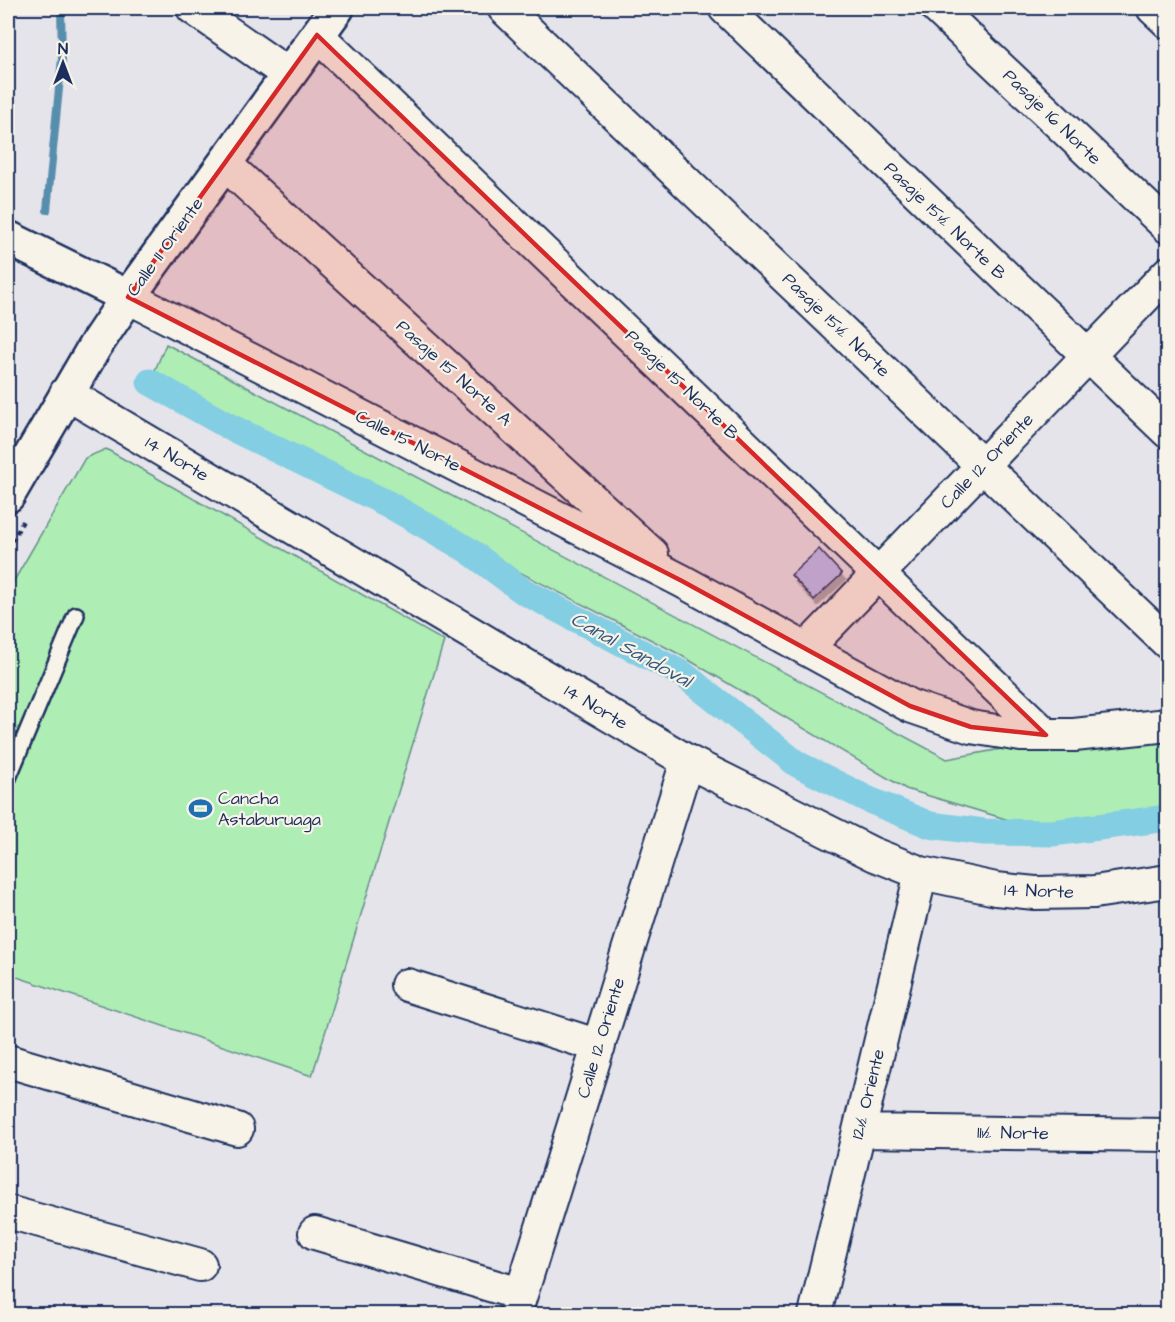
<svg xmlns="http://www.w3.org/2000/svg" width="1175" height="1322" font-family="'Architects Daughter',sans-serif">
  <defs>
    <filter id="shadow"><feDropShadow dx="3.5" dy="6" stdDeviation="0" flood-color="#0004"/></filter>
  </defs>
  <rect width="100%" height="100%" fill="#e5e4eb"/>
  <filter id="ink" filterUnits="userSpaceOnUse"><feTurbulence type="fractalNoise" baseFrequency=".0167" numOctaves="2"/><feDisplacementMap in="SourceGraphic" scale="12" xChannelSelector="R" yChannelSelector="G"/><feConvolveMatrix kernelMatrix="1 2 1 2 8 2 1 2 1" color-interpolation-filters="sRGB"/></filter>
  <g filter="url(#ink)">
    <path fill="#aeedb4" stroke="#648e89" stroke-width="1.5" d="M 166,344 L 947,759 L 1088,733 L 1167,725 L 1167,812 L 1052,833 L 906,789 L 677,653 L 150,382 Z
      M 106,449 L 444,641 L 312,1076 L 8,974 L 8,591 L 85,458 Z"/>
    <g fill="none" stroke-linecap="round" stroke-linejoin="round">
      <path stroke="#598ead" stroke-width="8" d="M 47,210 L 62,58 L 61,8"/>
      <path stroke="#83cee2" stroke-width="27" d="M 150,382 L 230,427 L 388,504 L 468,550 L 523,591 L 684,675 L 797,764 L 869,800 L 930,825 L 984,832 L 1052,833 L 1168,818"/>
    </g>
    <path fill="#bbc0f2" stroke="#1b2f5e" stroke-width="1.5" filter="url(#shadow)" d="M 819,549 L 842,574 L 814,600 L 791,575 Z"/>
    <g fill="none" stroke-linecap="round" stroke-linejoin="round">
      <defs>
        <path id="service" d="M 8,778 L 76,615"/>
        <path id="minor" d="M 193,8 L 289,75
          M 504,8 L 1168,643
          M 725,8 L 1168,432
          M 937,8 L 1168,227
          M 1153,8 L 1168,22
          M 317,35 L 1046,735
          M 225,164 L 652,554
          M 128,297 L 682,581 L 910,706 L 971,727 L 1021,735 L 1074,735 L 1168,725
          M 66,393 L 687,761 L 873,854 L 921,873 L 996,889 L 1035,893 L 1094,892 L 1168,881
          M 806,649 L 1168,273
          M 407,985 L 599,1046
          M 8,1061 L 237,1129
          M 859,1131 L 1168,1135
          M 8,1212 L 200,1265
          M 315,1233 L 520,1294
          M 515,1314 L 687,761
          M 815,1314 L 921,873"/>
        <path id="tertiary" d="M 8,238 L 128,297"/>
        <path id="secondary" d="M 8,495 L 95,346 L 128,297 L 337,8"/>
      </defs>
      <use href="#service" stroke="#1b2f5e" stroke-width="20"/>
      <use href="#minor" stroke="#1b2f5e" stroke-width="36"/>
      <use href="#tertiary" stroke="#1b2f5e" stroke-width="38"/>
      <use href="#secondary" stroke="#1b2f5e" stroke-width="38"/>
      <path stroke="#1b2f5e" stroke-width="4" stroke-dasharray="4.5 4.5" stroke-linecap="butt" d="M 8,549 L 23,521"/>
      <use href="#service" stroke="#f7f3e8" stroke-width="15"/>
      <use href="#minor" stroke="#f7f3e8" stroke-width="32"/>
      <use href="#tertiary" stroke="#f7f3e8" stroke-width="33"/>
      <use href="#secondary" stroke="#f7f3e8" stroke-width="33"/>
    </g>
  </g>
  <path fill="#d62828" fill-opacity="0.2" stroke="#d62828" stroke-width="4.5" stroke-linejoin="round" d="M 317,35 L 1046,735 L 971,727 L 910,706 L 682,581 L 128,297 Z"/>
  <defs>
    <symbol id="stadium-bare" viewBox="-9 -9 18 18"><path d="M0-5a6.5 5 0 1 0 0 10a6.5 5 0 1 0 0-10ZM-3.5-1.8h7v3.6h-7Z" fill="#1f6fb2" stroke="#f7f3e8" stroke-width="2.5" paint-order="stroke"/></symbol>
  </defs>
  <g fill-rule="evenodd">
    <use href="#stadium-bare" x="184" y="792" width="33" height="33"/>
  </g>
  <g text-anchor="middle" dominant-baseline="central" stroke-width="4.5" stroke-linejoin="round" paint-order="stroke">
    <g font-size="18" fill="#1b2f5e" stroke="#f7f3e8">
      <text transform="translate(1052 117) rotate(44)">Pasaje 16 Norte</text>
      <text transform="translate(945 221) rotate(44)">Pasaje 15½ Norte B</text>
      <text transform="translate(165 247) rotate(-54)">Calle 11 Oriente</text>
      <text transform="translate(836 325) rotate(44)">Pasaje 15½ Norte</text>
      <text transform="translate(454 373) rotate(42)">Pasaje 15 Norte A</text>
      <text transform="translate(682 385) rotate(44)">Pasaje 15 Norte B</text>
      <text transform="translate(408 441) rotate(27)">Calle 15 Norte</text>
      <text transform="translate(177 459) rotate(31)">14 Norte</text>
      <text transform="translate(987 461) rotate(-46)">Calle 12 Oriente</text>
      <text transform="translate(596 707) rotate(31)">14 Norte</text>
      <text transform="translate(1039 891) rotate(2)">14 Norte</text>
      <text transform="translate(601 1038) rotate(-73)">Calle 12 Oriente</text>
      <text transform="translate(868 1094) rotate(-76)">12½ Oriente</text>
      <text transform="translate(1013 1133) rotate(1)">11½ Norte</text>
    </g>
    <g font-size="18" fill="#1b2f5e" stroke="#f7f3e8" text-anchor="start">
      <text x="218" y="798">Cancha<tspan x="218" dy="21">Astaburuaga</tspan></text>
    </g>
    <g font-size="20" font-style="italic" fill="#35577f" stroke="#f7f3e8">
      <text transform="translate(631 650) rotate(29)">Canal Sandoval</text>
    </g>
  </g>
  <rect width="1175" height="1322" fill="none" stroke="#f7f3e8" stroke-width="30"/>
  <rect x="15" y="15" width="1145" height="1292" fill="none" stroke="#1b2f5e" stroke-width="2" filter="url(#ink)"/>
  <g transform="translate(63 63)" stroke="#f7f3e8" stroke-width="4.5" paint-order="stroke">
  <path d="M0-4.5L10 22L0 15L-10 22Z" fill="#1b2f5e"/>
  <text y="-9" font-size="16" font-weight="bold" text-anchor="middle" fill="#1b2f5e">N</text>
  </g>
</svg>
